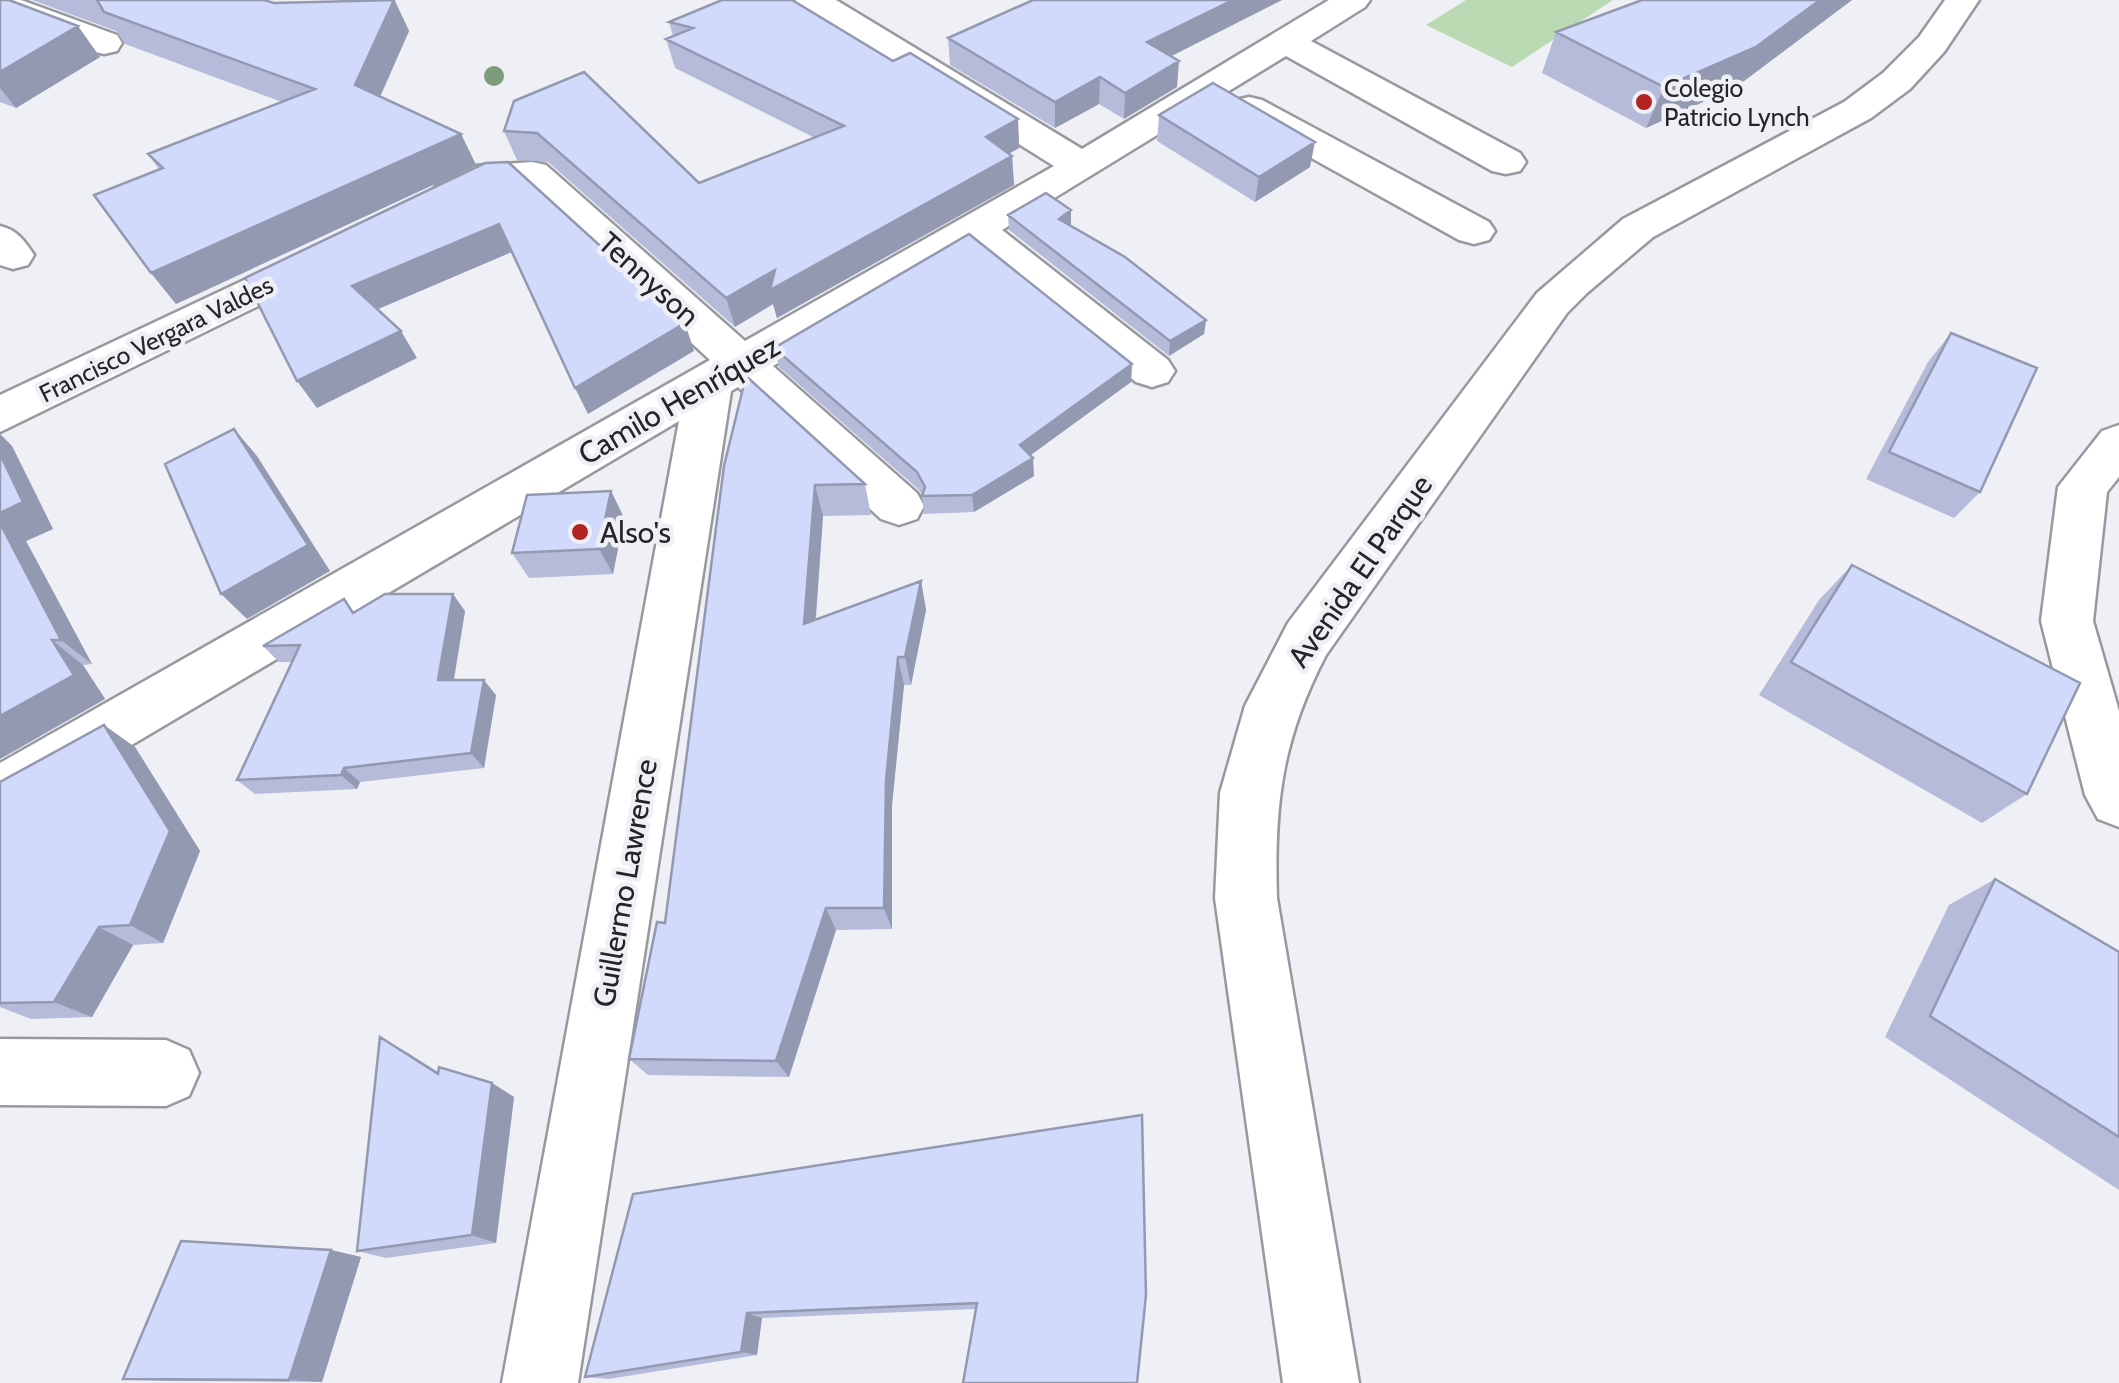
<svg xmlns="http://www.w3.org/2000/svg" width="2119" height="1383" font-family="Cabin,sans-serif">
  <rect width="100%" height="100%" fill="#eff0f6"/>
  <path fill="#b9dab3" d="M 1466,0 L 1613,0 L 1512,67 L 1426,25 Z"/>
  <g fill="none" stroke-linecap="round" stroke-linejoin="round">
    <defs>
      <path id="minor" d="M 0,0 L 21,0 L 117,35 L 122,43 L 117,51 L 104,54 L 91,51 L 0,16 Z
        M 795,0 L 836,0 L 1082,149 L 1329,0 L 1370,0 L 1365,7 L 1311,41 L 1520,153 L 1526,162 L 1520,171 L 1506,174 L 1492,171 L 1286,56 L 1002,230 L 1168,360 L 1175,371 L 1168,382 L 1152,387 L 1136,382 L 971,248 L 773,366 L 917,493 L 924,506 L 917,519 L 899,525 L 881,519 L 738,387 L 731,391 L 578,1383 L 502,1383 L 679,421 L 20,811 L 0,819 L 0,763 L 710,360 L 522,186 L 497,187 L 450,208 L 436,204 L 430,195 L 436,186 L 476,166 L 532,162 L 546,165 L 745,341 L 1054,166 L 800,7 Z
        M 1249,97 L 1262,100 L 1489,222 L 1495,231 L 1489,240 L 1474,244 L 1459,240 L 1236,116 L 1230,108 L 1236,100 Z
        M 0,226 C 17,230 24,240 34,255 L 28,265 L 13,269 L 0,265 Z
        M 319,245 L 334,249 L 340,259 L 334,269 L 0,432 L 0,395 Z
        M 2119,425 L 2119,477 L 2107,492 L 2093,621 L 2119,711 L 2119,827 L 2098,819 L 2085,795 L 2041,621 L 2058,487 L 2102,431 Z
        M 0,1039 L 166,1040 L 189,1050 L 199,1073 L 189,1096 L 166,1106 L 0,1105 Z"/>
      <path id="major" d="M 1945,0 L 1979,0 L 1944,52 L 1910,89 L 1871,118 L 1653,237 L 1587,293 L 1567,313 L 1326,655 C 1282,739 1274,804 1277,898 L 1359,1383 L 1283,1383 L 1215,898 L 1220,793 L 1245,706 L 1288,623 L 1537,293 L 1623,219 L 1844,102 L 1883,73 L 1919,37 Z"/>
    </defs>
    <use href="#minor" stroke="#98999f" stroke-width="5"/>
    <use href="#major" stroke="#98999f" stroke-width="5"/>
    <use href="#minor" fill="#fff" fill-rule="evenodd"/>
    <use href="#major" fill="#fff" fill-rule="evenodd"/>
  </g>
  <circle fill="#7e9b7c" cx="494" cy="76" r="10"/>
  <path fill="#b5bbd9" d="M 0,0 L 100,57 L 16,108 L 0,102 Z
    M 32,0 L 264,0 L 274,3 L 395,0 L 409,31 L 380,97 L 461,134 L 476,165 L 176,304 L 151,273 L 159,169 L 148,154 L 282,102 L 125,44 L 116,31 Z
    M 1033,0 L 1282,0 L 1171,56 L 1177,87 L 1124,119 L 1099,104 L 1055,128 L 950,65 L 948,38 Z
    M 1642,0 L 1852,0 L 1736,87 L 1646,128 L 1542,73 L 1556,32 Z
    M 669,22 L 893,61 L 1018,119 L 1019,148 L 1009,154 L 1012,156 L 1014,185 L 777,318 L 773,304 L 735,327 L 548,162 L 517,160 L 504,131 L 514,101 L 699,183 L 815,138 L 675,68 L 666,39 L 673,36 Z
    M 1159,115 L 1310,167 L 1255,202 L 1157,141 Z
    M 1008,215 L 1070,226 L 1206,320 L 1204,334 L 1169,356 L 1009,230 Z
    M 1951,333 L 1980,492 L 1954,518 L 1866,479 L 1928,362 Z
    M 774,348 L 1132,364 L 1131,382 L 1030,455 L 1034,476 L 974,512 L 924,514 L 922,495 L 919,490 L 779,367 Z
    M 0,434 L 12,446 L 53,529 L 26,541 L 92,664 L 83,665 L 105,699 L 0,759 Z
    M 724,466 L 865,484 L 871,515 L 823,516 L 816,619 L 921,581 L 926,610 L 911,685 L 904,685 L 892,805 L 892,929 L 836,930 L 789,1077 L 648,1075 L 629,1059 L 665,923 Z
    M 611,491 L 624,518 L 613,574 L 529,578 L 512,553 Z
    M 1852,565 L 2027,794 L 1982,823 L 1759,695 L 1819,600 Z
    M 465,611 L 454,680 L 496,695 L 484,768 L 360,782 L 357,789 L 255,794 L 237,780 L 292,662 L 279,662 L 263,646 L 355,612 Z
    M 135,747 L 200,851 L 163,943 L 133,945 L 92,1017 L 31,1019 L 0,1007 L 0,782 Z
    M 1995,879 L 2119,952 L 2119,1190 L 1885,1037 L 1949,905 Z
    M 406,1052 L 438,1072 L 492,1083 L 514,1097 L 496,1243 L 386,1258 L 357,1251 Z
    M 1142,1115 L 976,1309 L 762,1318 L 757,1355 L 609,1379 L 585,1377 Z
    M 331,1250 L 361,1257 L 322,1382 L 163,1381 L 123,1379 Z"/>
  <path fill="#9399b0" d="M 394,0 L 409,31 L 371,117 L 355,85 Z
    M 1233,0 L 1282,0 L 1146,69 L 1147,42 Z
    M 1820,0 L 1852,0 L 1736,87 L 1646,128 L 1664,87 Z
    M 78,26 L 100,57 L 16,108 L 0,88 L 0,72 Z
    M 1179,61 L 1177,87 L 1124,119 L 1125,93 Z
    M 1100,77 L 1099,104 L 1055,128 L 1055,102 Z
    M 1018,119 L 1019,148 L 987,166 L 986,137 Z
    M 461,134 L 476,165 L 176,304 L 151,273 Z
    M 1315,142 L 1310,167 L 1255,202 L 1259,177 Z
    M 1012,156 L 1014,185 L 777,318 L 773,304 L 735,327 L 726,298 L 775,270 Z
    M 1071,210 L 1071,225 L 1059,219 Z
    M 499,224 L 512,252 L 369,313 L 352,286 Z
    M 1206,320 L 1204,334 L 1169,356 L 1170,341 Z
    M 685,323 L 694,351 L 588,414 L 575,388 Z
    M 401,331 L 417,358 L 317,408 L 297,381 Z
    M 1132,364 L 1131,382 L 1020,463 L 1020,445 Z
    M 234,429 L 257,456 L 330,571 L 247,619 L 221,594 Z
    M 0,434 L 12,446 L 53,529 L 26,541 L 92,664 L 61,640 L 0,523 Z
    M 1033,458 L 1034,476 L 974,512 L 972,495 Z
    M 815,485 L 823,516 L 813,653 L 804,624 Z
    M 611,491 L 624,518 L 613,574 L 599,549 Z
    M 921,581 L 926,610 L 911,685 L 905,657 Z
    M 453,594 L 465,611 L 451,696 L 438,680 Z
    M 52,640 L 83,665 L 105,699 L 0,759 L 0,716 Z
    M 898,657 L 904,685 L 892,805 L 892,929 L 884,908 L 886,780 Z
    M 484,680 L 496,695 L 484,768 L 471,753 Z
    M 104,725 L 135,747 L 200,851 L 163,943 L 130,925 Z
    M 344,768 L 360,782 L 357,789 L 341,775 Z
    M 826,908 L 836,930 L 789,1077 L 776,1061 Z
    M 99,927 L 133,945 L 92,1017 L 54,1002 Z
    M 380,1037 L 406,1052 L 461,1087 L 438,1074 Z
    M 492,1083 L 514,1097 L 496,1243 L 472,1235 Z
    M 331,1250 L 361,1257 L 322,1382 L 289,1380 Z
    M 747,1313 L 762,1318 L 757,1355 L 741,1352 Z"/>
  <path fill="#d2dafc" stroke="#9399b0" stroke-width="2.5" d="M 0,0 L 9,0 L 78,26 L 0,72 Z
    M 97,0 L 264,0 L 274,3 L 394,0 L 355,85 L 461,134 L 151,273 L 94,195 L 163,168 L 148,154 L 315,89 L 104,12 Z
    M 722,0 L 792,0 L 893,61 L 910,53 L 1018,119 L 986,137 L 1012,156 L 770,290 L 775,270 L 726,298 L 537,133 L 504,131 L 514,101 L 584,72 L 699,183 L 844,126 L 666,39 L 693,28 L 669,22 Z
    M 1033,0 L 1233,0 L 1147,42 L 1179,61 L 1125,93 L 1100,77 L 1055,102 L 948,38 Z
    M 1642,0 L 1820,0 L 1756,47 L 1664,87 L 1556,32 Z
    M 1213,83 L 1315,142 L 1259,177 L 1159,115 Z
    M 508,162 L 685,323 L 575,388 L 499,224 L 352,286 L 401,331 L 297,381 L 245,278 L 485,163 Z
    M 1046,193 L 1071,210 L 1059,219 L 1125,257 L 1206,320 L 1170,341 L 1008,215 Z
    M 969,234 L 1132,364 L 1020,445 L 1033,458 L 972,495 L 922,496 L 925,487 L 917,472 L 774,348 Z
    M 1951,333 L 2037,368 L 1980,492 L 1889,452 Z
    M 746,376 L 865,484 L 815,485 L 804,624 L 921,581 L 905,657 L 898,657 L 886,780 L 884,908 L 826,908 L 776,1061 L 629,1059 L 657,922 L 665,923 L 724,466 Z
    M 234,429 L 308,545 L 221,594 L 165,464 Z
    M 0,454 L 23,502 L 0,513 Z
    M 611,491 L 599,549 L 512,553 L 527,495 Z
    M 0,523 L 61,640 L 52,640 L 74,675 L 0,716 Z
    M 1852,565 L 2080,683 L 2027,794 L 1791,662 Z
    M 385,594 L 453,594 L 438,680 L 484,680 L 471,753 L 344,768 L 341,775 L 237,780 L 300,645 L 263,646 L 344,599 L 353,613 Z
    M 104,725 L 170,831 L 130,925 L 99,927 L 54,1002 L 0,1003 L 0,782 Z
    M 1995,879 L 2119,952 L 2119,1137 L 1930,1016 Z
    M 380,1037 L 438,1074 L 439,1067 L 492,1083 L 472,1235 L 357,1251 Z
    M 1142,1115 L 1146,1295 L 1137,1383 L 963,1383 L 977,1303 L 747,1313 L 741,1352 L 585,1377 L 633,1194 Z
    M 181,1241 L 331,1250 L 289,1380 L 123,1379 Z"/>
  <g fill="#b32322" stroke="#eff0f6" stroke-width="4">
    <circle cx="1644" cy="102" r="10"/>
    <circle cx="580" cy="532" r="10"/>
  </g>
  <g text-anchor="middle" dominant-baseline="central" stroke-width="9" stroke-linejoin="round" paint-order="stroke">
    <g font-size="25" fill="#252528" stroke="#eff0f6" text-anchor="start">
      <text x="1664" y="88">Colegio<tspan x="1664" dy="29">Patricio Lynch</tspan></text>
    </g>
    <g font-size="25" fill="#252528" stroke="#eff0f6">
      <text transform="translate(156 339) rotate(-26)">Francisco Vergara Valdes</text>
    </g>
    <g font-size="30" fill="#252528" stroke="#eff0f6">
      <text transform="translate(649 279) rotate(42)">Tennyson</text>
      <text transform="translate(679 400) rotate(-30)">Camilo Henríquez</text>
      <text transform="translate(1360 571) rotate(-55)">Avenida El Parque</text>
      <text transform="translate(625 883) rotate(-80)">Guillermo Lawrence</text>
    </g>
    <g font-size="30" fill="#252528" stroke="#eff0f6" text-anchor="start">
      <text x="600" y="532">Also's</text>
    </g>
  </g>
</svg>
